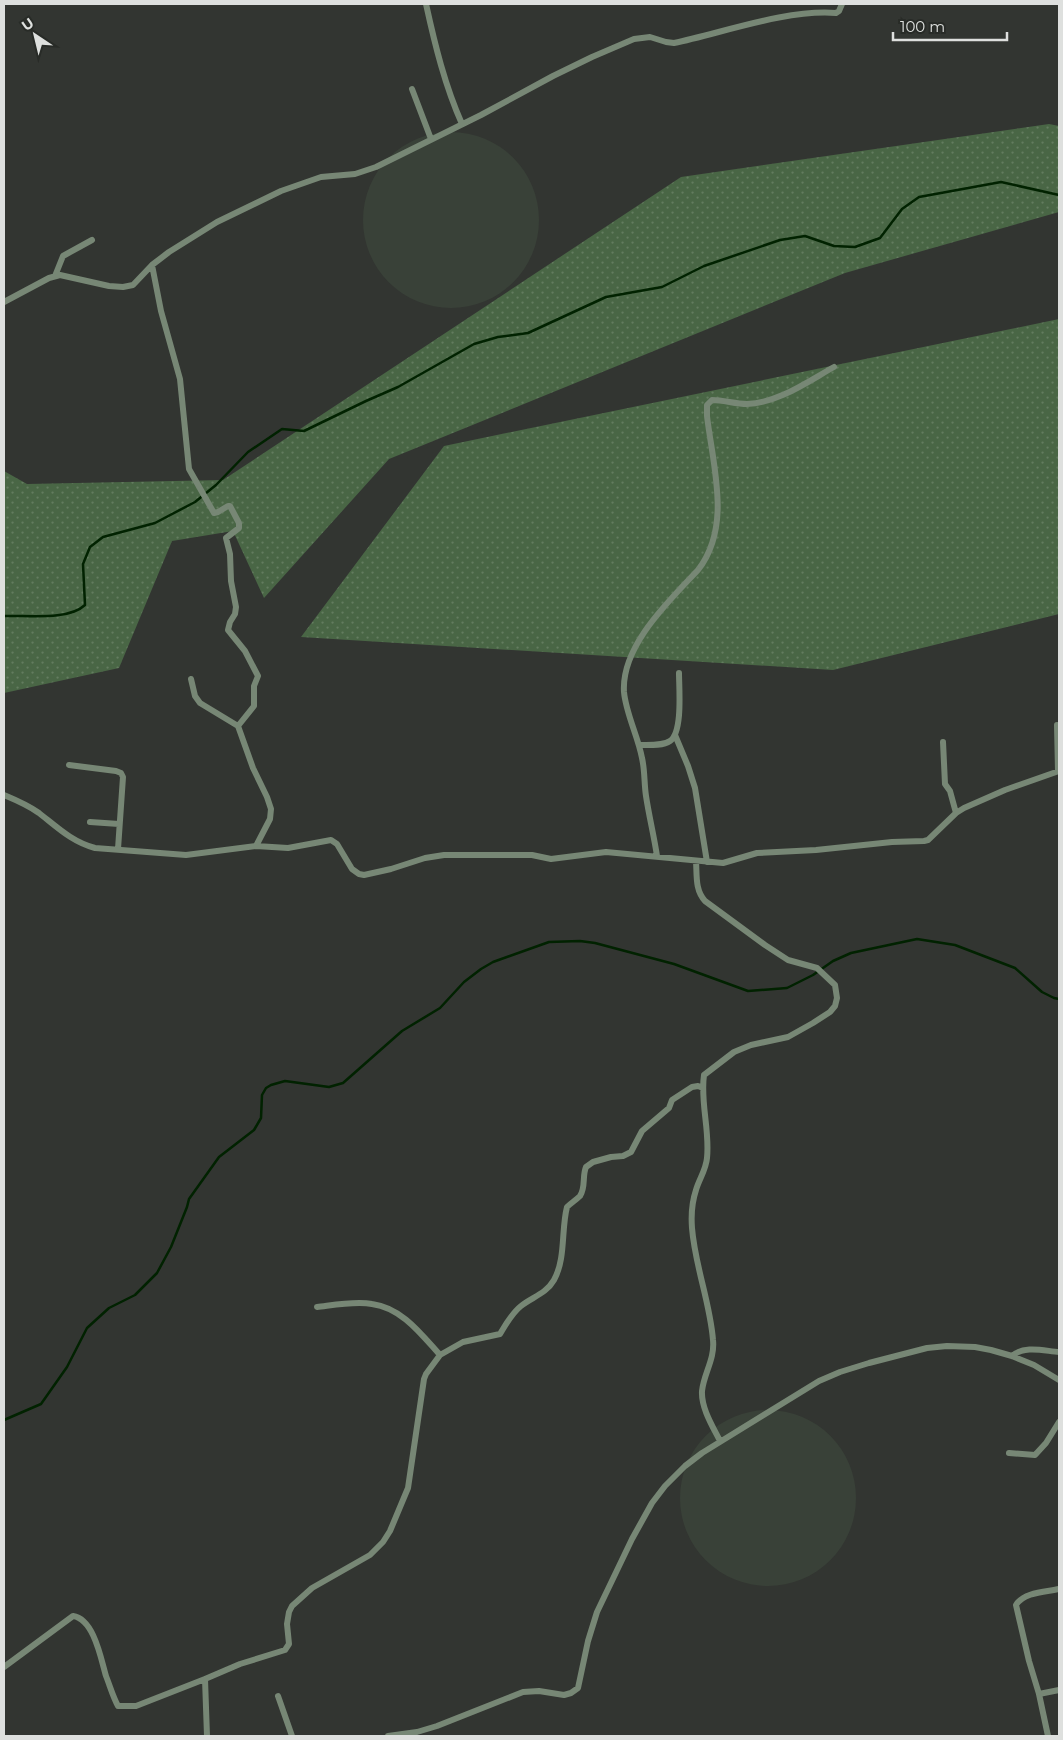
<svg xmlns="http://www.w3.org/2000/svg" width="1063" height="1740" font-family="Montserrat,sans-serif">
  <defs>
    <pattern id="grass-dots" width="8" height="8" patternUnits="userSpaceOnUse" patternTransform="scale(1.25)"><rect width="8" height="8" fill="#496645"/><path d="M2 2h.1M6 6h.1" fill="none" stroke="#637c5f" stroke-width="1.8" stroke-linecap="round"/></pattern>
  </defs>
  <rect width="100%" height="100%" fill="#323531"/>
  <path fill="#394138" d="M363 220a88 88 0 1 1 176 0a88 88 0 1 1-176 0Z
    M680 1498a88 88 0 1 1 176 0a88 88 0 1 1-176 0Z"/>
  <path fill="url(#grass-dots)" d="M 1049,124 L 1059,126 L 1059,212 L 845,273 L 389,459 L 264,598 L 233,531 L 172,541 L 119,668 L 4,693 L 4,471 L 27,484 L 223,480 L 681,177 Z
    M 1059,319 L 1059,614 L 833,670 L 301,637 L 444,446 Z"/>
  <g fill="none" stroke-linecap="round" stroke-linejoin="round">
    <path stroke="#012200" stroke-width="2.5" d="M 4,616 C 27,615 68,621 85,605 L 83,564 L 90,547 L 103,537 L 155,523 L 195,502 L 216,485 L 248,452 L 282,429 L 304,431 L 366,401 L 398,387 L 474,344 L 498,337 L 528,333 L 606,297 L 662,287 L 704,266 L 780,240 L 805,236 L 834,246 L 855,247 L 880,238 L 902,209 L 919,197 L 1001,182 L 1059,195
      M 4,1420 L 41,1404 L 67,1367 L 87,1328 L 109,1308 L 135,1295 L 157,1273 L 171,1247 L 187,1207 L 189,1199 L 219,1157 L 254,1130 L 261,1118 L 262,1095 L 266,1088 L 271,1085 L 285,1081 L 329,1087 L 343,1083 L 402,1031 L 440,1008 L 464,982 L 481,969 L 493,962 L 549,942 L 580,941 L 595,943 L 674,964 L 748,991 L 787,988 L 813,975 L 833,961 L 851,953 L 917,939 L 955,945 L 1015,968 L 1042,992 L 1054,998 L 1059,999"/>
    <path stroke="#778775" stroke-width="6" d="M 426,4 C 435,45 445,86 462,124
      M 412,89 L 431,139
      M 152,265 L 161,311 L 180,379 L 189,469 L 214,513 L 218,512 L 228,506 L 230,506 L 239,523 L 239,528 L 226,538 L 230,554 L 231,581 L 236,607 L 235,614 L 230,622 L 228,630 L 245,651 L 258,676 L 254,686 L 254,706 L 238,726 L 253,768 L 267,797 L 271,809 L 270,819 L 256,846
      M 55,276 L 63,256 L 92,240
      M 4,302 L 49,278 L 60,275 L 109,286 L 123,287 L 133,285 L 152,265 L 169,252 L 217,222 L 281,191 L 321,177 L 355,174 L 376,167 L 481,115 L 553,76 L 592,57 L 634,39 L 650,37 L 666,42 L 674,43 C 722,33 787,9 836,13 L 839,11 L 842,4
      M 191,679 L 195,696 L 200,703 L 238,726
      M 1057,725 L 1058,771
      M 675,735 L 688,766 L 695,788 L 707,862
      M 943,742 L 945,784 L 950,791 L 956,813
      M 639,745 C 648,745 663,746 670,741 C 683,732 679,688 679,673
      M 69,765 L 116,771 L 121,773 L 123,777 L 118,849
      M 4,795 C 16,800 28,805 39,813 C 57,827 72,842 95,848 L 186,855 L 256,846 L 288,848 L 331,840 L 337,844 L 352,869 L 359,874 L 364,875 L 391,869 L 425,858 L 444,855 L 532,855 L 551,859 L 606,852 L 723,863 L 757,853 L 816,850 L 892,842 L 924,841 L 928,840 L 956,813 L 964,808 L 1005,790 L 1059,771
      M 90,822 L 119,824
      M 657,856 C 654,836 649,816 646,796 C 644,783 645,771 642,758 C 638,736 626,714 624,692 C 621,646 669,601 698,570 C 732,526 713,467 707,416 L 707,405 L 712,400 C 724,400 735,404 747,404 C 778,403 807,382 834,367
      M 696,861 C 697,876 695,890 705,901 L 765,945 L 788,960 L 817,968 L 835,985 L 837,998 L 835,1006 L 830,1012 L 813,1023 L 788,1037 L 751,1045 L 734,1052 L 704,1075 C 700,1102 710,1130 707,1158 C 706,1170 699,1179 696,1190 C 692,1202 691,1215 692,1228 C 695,1266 710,1302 713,1340 C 715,1359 704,1373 702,1391 C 701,1408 713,1427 720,1441
      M 317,1307 C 334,1305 355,1301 372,1304 C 402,1308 421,1334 440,1355
      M 1012,1356 C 1025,1345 1044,1351 1059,1352
      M 1009,1453 L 1035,1455 L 1046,1443 L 1059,1422
      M 4,1667 L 73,1616 C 94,1619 101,1659 106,1676 C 110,1686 113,1697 118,1706 L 136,1706 L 205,1679
      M 1039,1694 L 1029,1661 L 1016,1605 C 1024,1592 1045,1592 1059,1589
      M 278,1696 L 292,1736
      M 207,1736 L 205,1679 L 240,1664 L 285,1650 L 289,1644 L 287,1624 L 289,1612 L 292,1606 L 312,1588 L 370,1555 L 383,1542 L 390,1531 L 408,1488 L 424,1379 L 426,1374 L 440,1355 L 463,1342 L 500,1334 C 506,1324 512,1313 521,1306 C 532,1297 546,1294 554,1280 C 566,1258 561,1230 567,1207 C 571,1203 576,1200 580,1196 C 586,1187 582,1176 586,1167 L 593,1162 L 611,1157 L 623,1156 L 631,1152 L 642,1131 L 669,1108 L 672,1100 L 692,1087 L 698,1086 L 703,1088
      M 388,1736 L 417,1732 L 437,1726 L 523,1692 L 539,1691 L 564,1695 L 571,1693 L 578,1688 L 588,1641 L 597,1612 L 632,1539 L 652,1503 L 665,1486 L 685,1466 L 702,1453 L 819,1381 L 840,1372 L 869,1363 L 927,1348 L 947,1346 L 975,1347 L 991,1350 L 1012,1356 L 1034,1365 L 1059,1380
      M 1048,1736 L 1039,1694 L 1059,1690"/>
  </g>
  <rect width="1063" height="1740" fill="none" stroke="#dee0de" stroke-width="10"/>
  <g transform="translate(35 35) rotate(325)" stroke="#282b27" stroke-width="4" paint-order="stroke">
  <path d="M0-4L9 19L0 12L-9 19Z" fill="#dee0de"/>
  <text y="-8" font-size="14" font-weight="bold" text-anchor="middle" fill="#dee0de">U</text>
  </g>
  <path d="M893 32v8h114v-8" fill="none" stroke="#dee0de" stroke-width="2.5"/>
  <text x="900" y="32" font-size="15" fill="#dee0de" stroke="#282b27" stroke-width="4" paint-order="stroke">100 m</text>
</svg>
